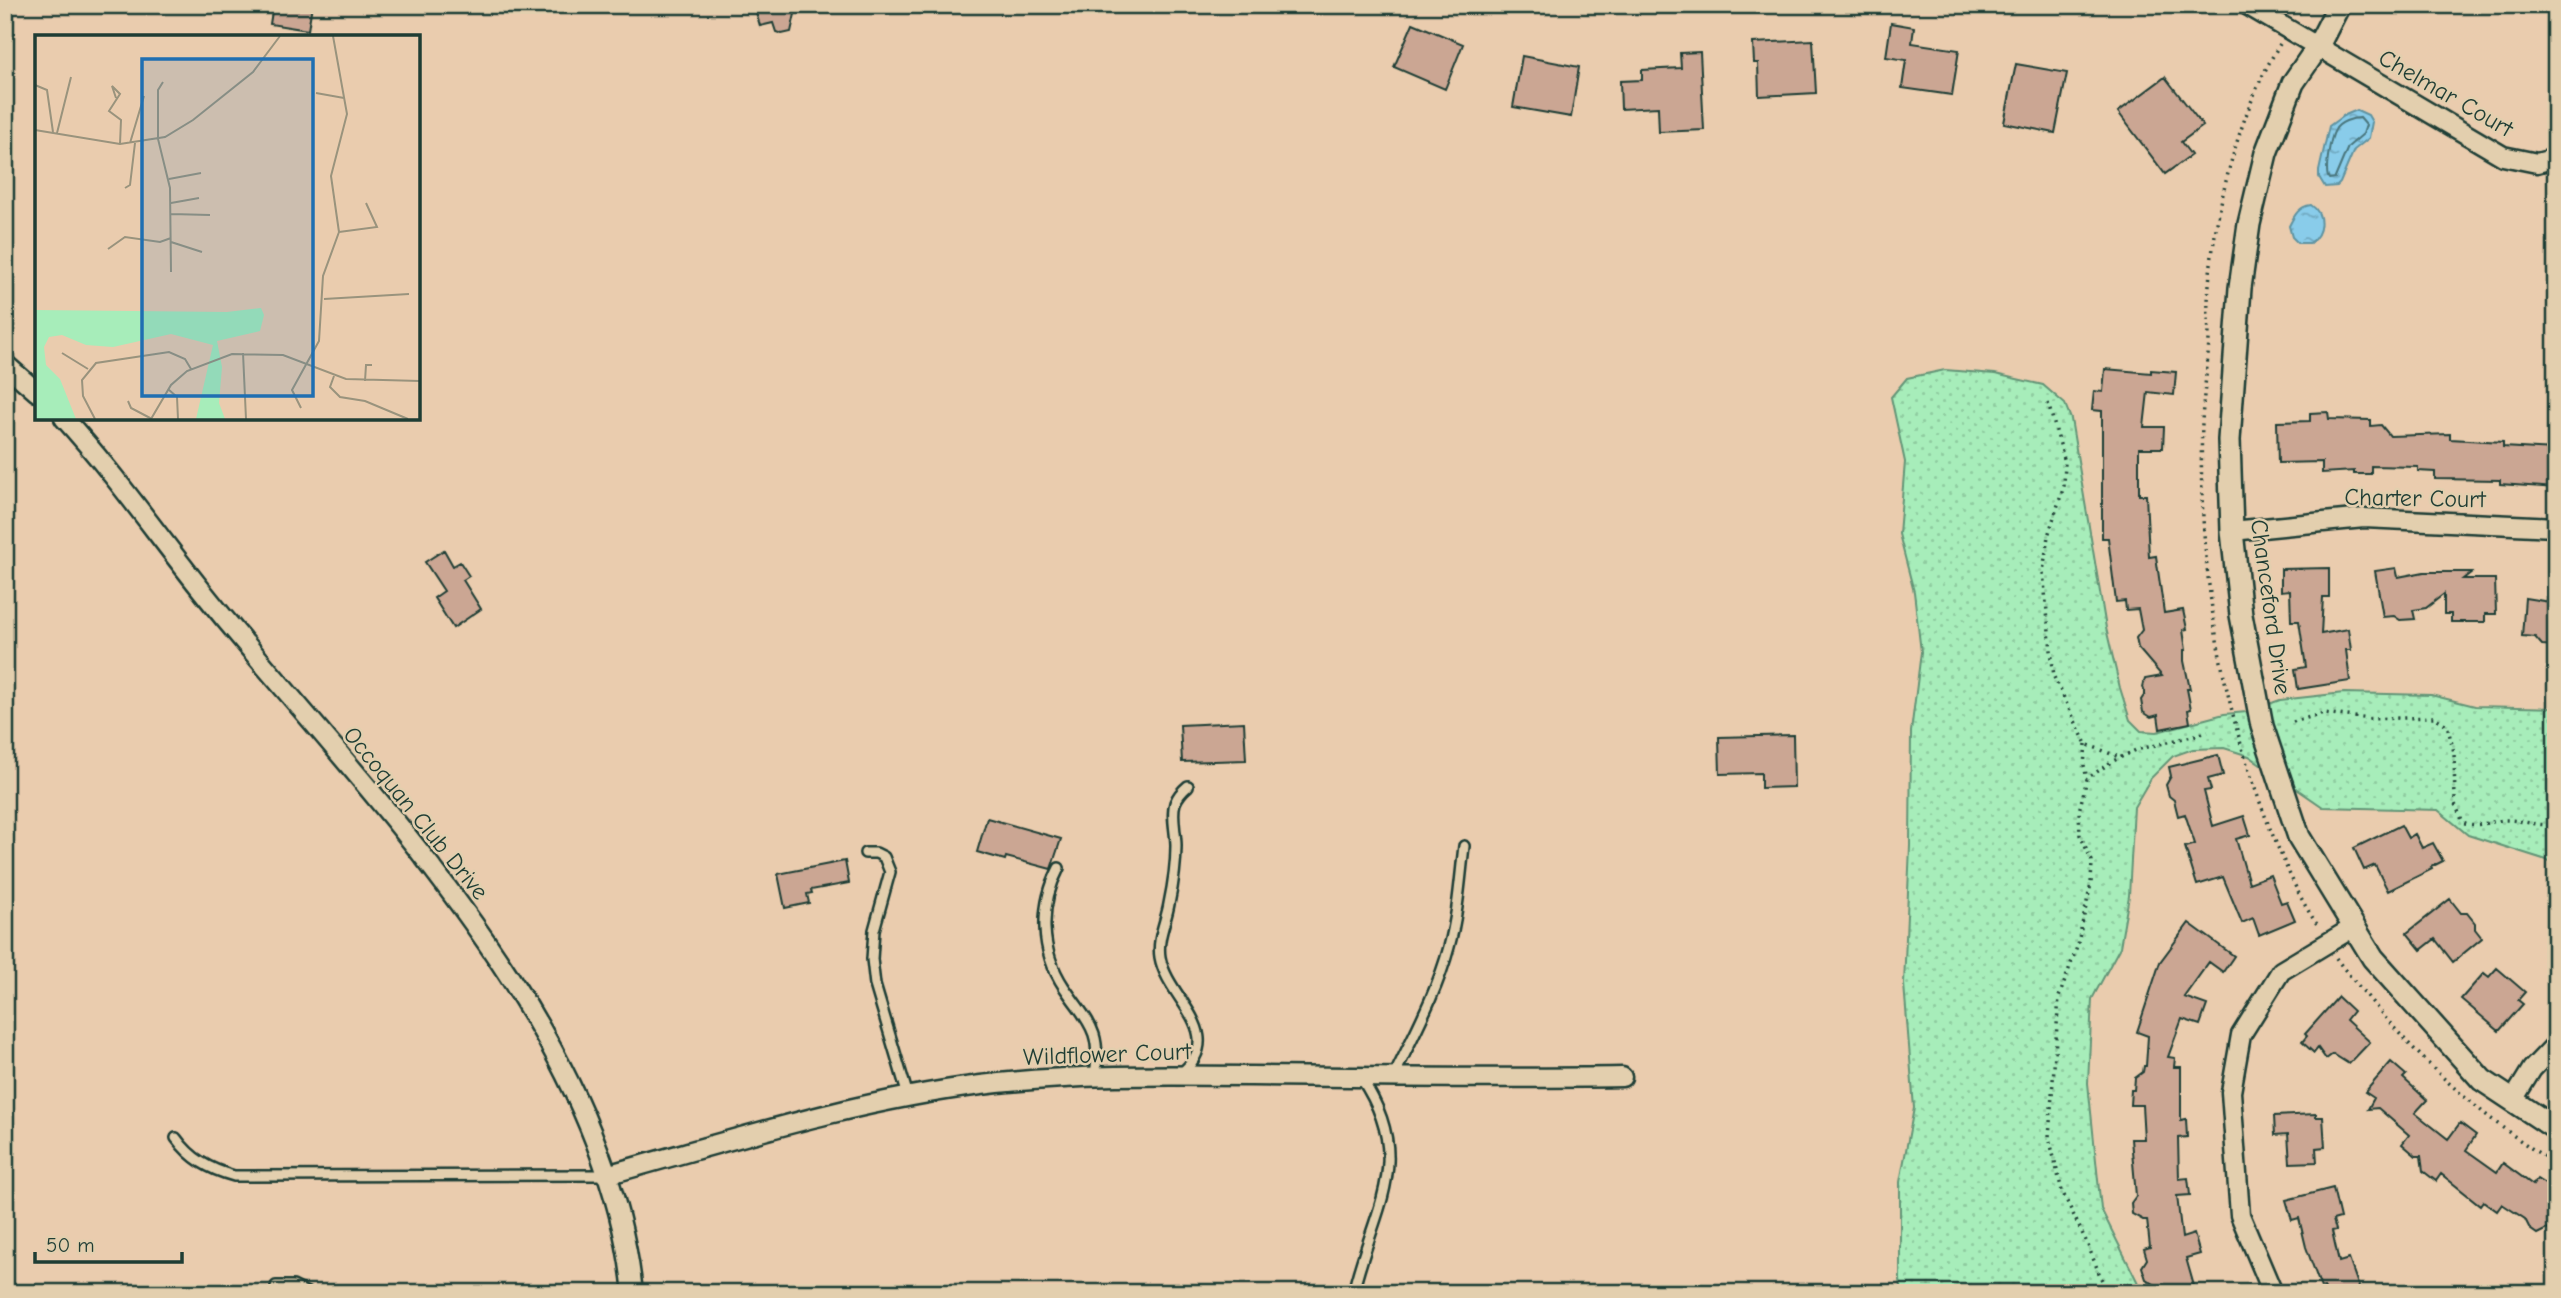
<svg xmlns="http://www.w3.org/2000/svg" width="2561" height="1298" font-family="'Comic Neue',sans-serif">
  <defs>
    <pattern id="grass-dots" width="8" height="8" patternUnits="userSpaceOnUse" patternTransform="scale(1.75)"><rect width="8" height="8" fill="#a7edba"/><path d="M2 2h.1M6 6h.1" fill="none" stroke="#8fcca0" stroke-width="1.8" stroke-linecap="round"/></pattern>
    <pattern id="water-ripples" width="26" height="14" patternUnits="userSpaceOnUse" patternTransform="scale(1.75)"><rect width="26" height="14" fill="#89ccea"/><path d="M2 4q2-2 4 0t4 0M15 11q2-2 4 0t4 0" fill="none" stroke="#6fa7be"/></pattern>
  </defs>
  <rect width="100%" height="100%" fill="#eaccae"/>
  <filter id="ink" filterUnits="userSpaceOnUse"><feTurbulence type="fractalNoise" baseFrequency=".0143" numOctaves="2"/><feDisplacementMap in="SourceGraphic" scale="14" xChannelSelector="R" yChannelSelector="G"/><feConvolveMatrix kernelMatrix="1 2 1 2 8 2 1 2 1" color-interpolation-filters="sRGB"/></filter>
  <g filter="url(#ink)">
    <path fill="url(#grass-dots)" stroke="#639577" stroke-width="2" d="M 1945,370 L 1995,374 L 2043,385 L 2065,404 L 2071,419 L 2106,628 L 2120,688 L 2130,720 L 2141,731 L 2157,732 L 2224,714 L 2247,712 L 2280,700 L 2344,693 L 2431,695 L 2475,706 L 2556,708 L 2556,863 L 2468,835 L 2438,810 L 2323,807 L 2249,756 L 2224,748 L 2193,749 L 2173,756 L 2151,778 L 2134,807 L 2129,896 L 2120,947 L 2092,999 L 2088,1083 L 2101,1209 L 2143,1293 L 1902,1293 L 1900,1280 L 1900,1182 L 1914,1108 L 1904,984 L 1910,846 L 1911,732 L 1921,652 L 1914,592 L 1899,534 L 1905,462 L 1891,397 L 1907,378 Z"/>
    <path fill="url(#water-ripples)" stroke="#5f93a1" stroke-width="2" d="M 2357,110 L 2368,115 L 2372,122 L 2369,138 L 2354,150 L 2340,183 L 2337,186 L 2325,187 L 2319,177 L 2319,171 L 2329,126 L 2343,116 Z
      M 2311,205 C 2325,214 2323,234 2310,243 L 2298,243 L 2292,237 L 2289,226 C 2294,216 2299,206 2311,205 Z"/>
    <g fill="none" stroke-linecap="round" stroke-linejoin="round">
      <path stroke="#49767d" stroke-width="2" d="M 2360,118 L 2366,125 L 2363,134 L 2348,147 L 2335,178 L 2329,179 C 2324,172 2330,138 2335,130 C 2339,122 2352,118 2360,118 Z"/>
    </g>
    <path fill="#cba693" stroke="#1f3d34" stroke-width="2" d="M 273,5 L 312,5 L 308,30 L 270,24 Z
      M 754,5 L 797,5 L 791,32 L 782,34 L 776,32 L 773,23 L 760,26 Z
      M 1413,23 L 1463,44 L 1445,89 L 1394,67 Z
      M 1891,23 L 1914,27 L 1912,43 L 1959,50 L 1952,95 L 1902,88 L 1906,60 L 1886,57 Z
      M 1813,40 L 1816,93 L 1759,96 L 1758,63 L 1754,63 L 1753,43 Z
      M 1700,52 L 1704,130 L 1659,132 L 1658,107 L 1621,109 L 1620,81 L 1642,80 L 1642,70 L 1681,68 L 1680,53 Z
      M 1522,56 L 1579,67 L 1571,117 L 1513,107 Z
      M 2016,64 L 2067,73 L 2055,133 L 2004,123 Z
      M 2165,77 L 2203,126 L 2181,142 L 2191,155 L 2165,174 L 2118,112 Z
      M 2105,369 L 2151,373 L 2151,370 L 2176,372 L 2174,395 L 2148,392 L 2144,427 L 2164,427 L 2163,448 L 2139,448 L 2139,495 L 2146,495 L 2149,557 L 2156,556 L 2164,613 L 2183,610 L 2187,629 L 2183,630 L 2186,650 L 2184,650 L 2184,661 L 2190,689 L 2187,689 L 2191,709 L 2188,710 L 2190,723 L 2160,729 L 2158,715 L 2151,717 L 2143,712 L 2141,700 L 2145,694 L 2143,687 L 2145,679 L 2162,676 L 2138,648 L 2136,638 L 2142,630 L 2138,609 L 2126,610 L 2125,601 L 2116,602 L 2108,538 L 2102,538 L 2102,411 L 2092,410 L 2094,391 L 2103,392 Z
      M 2328,412 L 2329,419 L 2371,420 L 2371,426 L 2381,425 L 2390,436 L 2450,434 L 2450,439 L 2503,442 L 2503,447 L 2556,450 L 2556,488 L 2500,484 L 2500,480 L 2435,479 L 2435,472 L 2418,471 L 2418,467 L 2371,466 L 2371,474 L 2354,474 L 2354,471 L 2322,473 L 2322,462 L 2278,463 L 2277,422 L 2310,421 L 2310,413 Z
      M 444,550 L 453,566 L 460,562 L 469,576 L 463,580 L 481,609 L 453,628 L 434,598 L 444,591 L 425,562 Z
      M 2329,568 L 2329,597 L 2323,597 L 2321,634 L 2348,629 L 2351,650 L 2346,650 L 2350,681 L 2298,689 L 2295,669 L 2306,667 L 2299,621 L 2291,621 L 2290,590 L 2281,591 L 2281,569 Z
      M 2396,568 L 2398,577 L 2424,572 L 2472,572 L 2463,579 L 2495,579 L 2496,614 L 2485,614 L 2485,622 L 2451,622 L 2451,614 L 2444,614 L 2444,594 L 2426,608 L 2413,610 L 2415,619 L 2400,620 L 2394,616 L 2383,617 L 2375,571 Z
      M 2525,598 L 2556,603 L 2556,646 L 2542,645 L 2535,637 L 2522,636 Z
      M 1244,722 L 1246,760 L 1182,762 L 1180,725 Z
      M 1793,735 L 1794,787 L 1761,788 L 1761,773 L 1720,774 L 1719,737 Z
      M 2218,755 L 2223,775 L 2208,779 L 2211,790 L 2204,791 L 2213,826 L 2244,816 L 2250,835 L 2236,839 L 2249,883 L 2270,875 L 2281,903 L 2287,901 L 2295,920 L 2259,935 L 2253,918 L 2242,923 L 2223,877 L 2197,885 L 2185,847 L 2195,844 L 2185,814 L 2178,816 L 2174,800 L 2169,796 L 2166,785 L 2171,776 L 2169,767 Z
      M 987,818 L 1061,839 L 1051,869 L 1006,857 L 1005,860 L 977,852 Z
      M 2401,825 L 2408,838 L 2415,834 L 2422,848 L 2433,843 L 2443,861 L 2431,867 L 2432,869 L 2388,891 L 2375,865 L 2364,870 L 2354,848 Z
      M 845,861 L 849,883 L 811,890 L 812,893 L 807,894 L 809,903 L 785,908 L 778,874 Z
      M 2450,899 L 2461,913 L 2467,913 L 2475,923 L 2475,929 L 2482,938 L 2453,962 L 2435,939 L 2421,950 L 2407,933 Z
      M 2189,923 L 2234,956 L 2223,972 L 2209,962 L 2184,997 L 2207,1005 L 2200,1025 L 2182,1019 L 2168,1057 L 2175,1058 L 2174,1067 L 2181,1067 L 2181,1120 L 2186,1119 L 2187,1137 L 2178,1138 L 2179,1179 L 2188,1178 L 2190,1195 L 2177,1196 L 2182,1238 L 2194,1234 L 2200,1254 L 2186,1258 L 2196,1293 L 2159,1293 L 2157,1286 L 2146,1279 L 2142,1267 L 2147,1259 L 2144,1249 L 2150,1247 L 2147,1220 L 2143,1220 L 2132,1214 L 2131,1203 L 2136,1196 L 2131,1139 L 2144,1139 L 2142,1105 L 2130,1105 L 2131,1090 L 2134,1090 L 2135,1078 L 2143,1072 L 2144,1066 L 2146,1066 L 2148,1036 L 2137,1032 L 2160,962 Z
      M 2497,968 L 2525,992 L 2518,1000 L 2523,1004 L 2499,1031 L 2461,999 L 2484,973 L 2489,977 Z
      M 2338,997 L 2353,1011 L 2346,1020 L 2370,1042 L 2349,1064 L 2333,1054 L 2326,1059 L 2318,1048 L 2314,1053 L 2302,1042 L 2307,1036 L 2305,1034 Z
      M 2391,1062 L 2406,1075 L 2403,1078 L 2427,1100 L 2415,1113 L 2448,1139 L 2460,1123 L 2476,1135 L 2466,1150 L 2497,1172 L 2503,1163 L 2533,1185 L 2537,1179 L 2556,1191 L 2556,1236 L 2547,1229 L 2537,1234 L 2530,1229 L 2525,1219 L 2502,1204 L 2497,1211 L 2483,1201 L 2480,1205 L 2441,1174 L 2436,1181 L 2423,1171 L 2421,1156 L 2416,1156 L 2402,1144 L 2409,1135 L 2378,1108 L 2368,1109 L 2374,1098 L 2365,1092 Z
      M 2316,1114 L 2316,1117 L 2323,1117 L 2325,1147 L 2316,1148 L 2317,1162 L 2290,1163 L 2288,1134 L 2275,1135 L 2274,1116 Z
      M 2333,1188 L 2340,1218 L 2333,1220 L 2336,1230 L 2332,1231 L 2339,1262 L 2349,1259 L 2361,1293 L 2326,1293 L 2324,1287 L 2321,1288 L 2306,1247 L 2299,1218 L 2292,1220 L 2286,1200 Z"/>
    <g fill="none" stroke-linecap="round" stroke-linejoin="round">
      <defs>
        <path id="service" d="M 865,853 L 876,853 L 884,857 L 890,872 L 874,930 L 872,959 L 875,985 L 908,1096
          M 1059,868 C 1039,906 1040,951 1064,987 C 1088,1023 1102,1029 1095,1076
          M 1180,1074 C 1230,1034 1167,999 1160,957 C 1157,938 1166,922 1169,904 C 1173,885 1176,865 1176,846 C 1176,832 1171,815 1175,803 C 1178,795 1182,791 1188,786
          M 1394,1076 C 1414,1034 1437,992 1449,947 C 1458,914 1460,880 1464,846
          M 176,1138 C 191,1159 209,1169 234,1176 L 606,1175
          M 276,1286 L 293,1286 L 307,1293
          M 1353,1293 C 1372,1210 1417,1161 1361,1078"/>
        <path id="minor" d="M 2247,5 L 2503,156 L 2537,163 L 2556,158
          M 5,364 L 37,392
          M 64,418 C 124,484 173,558 230,625 C 387,813 607,1038 633,1293
          M 2232,531 L 2364,518 L 2556,527
          M 2513,1100 L 2532,1069 L 2556,1044
          M 606,1175 C 730,1141 853,1101 981,1085 C 1071,1074 1161,1075 1251,1076 C 1375,1077 1499,1079 1622,1077
          M 2273,1293 L 2240,1215 L 2231,1092 L 2241,1035 L 2281,971 L 2354,927"/>
        <path id="tertiary" d="M 2339,5 L 2317,48 L 2293,83 L 2266,153 L 2249,224 L 2240,288 L 2229,440 L 2232,531 L 2241,615 L 2262,726 L 2299,837 L 2373,958 L 2482,1080 L 2556,1129"/>
      </defs>
      <use href="#service" stroke="#1f3d34" stroke-width="14"/>
      <use href="#minor" stroke="#1f3d34" stroke-width="23"/>
      <use href="#tertiary" stroke="#1f3d34" stroke-width="26"/>
      <path stroke="#1f3d34" stroke-width="3.5" stroke-dasharray="2 5" stroke-linecap="butt" d="M 2298,13 L 2303,5
        M 2280,44 C 2238,111 2211,222 2208,302 C 2207,314 2209,326 2209,339 C 2208,367 2203,395 2202,423 C 2197,566 2222,721 2280,852 C 2291,878 2303,905 2319,927
        M 2048,403 L 2065,462 L 2064,486 L 2048,536 L 2043,572 L 2050,641 L 2054,677 L 2086,744 L 2119,757
        M 2293,722 L 2324,713 L 2370,719 L 2434,717 L 2447,725 L 2454,752 L 2455,804 L 2463,822 C 2477,829 2492,820 2506,820 C 2523,820 2539,827 2556,824
        M 2086,744 L 2084,765 L 2087,779
        M 2336,958 C 2345,971 2357,984 2367,996 C 2421,1062 2483,1119 2556,1164
        M 2107,1293 L 2087,1243 L 2062,1191 L 2049,1137 L 2059,997 L 2077,947 L 2091,884 L 2092,861 L 2080,835 L 2079,811 L 2087,779 L 2111,762 L 2136,750 L 2208,732"/>
      <use href="#service" stroke="#e3cfae" stroke-width="9"/>
      <use href="#minor" stroke="#e3cfae" stroke-width="18"/>
      <use href="#tertiary" stroke="#e3cfae" stroke-width="21"/>
    </g>
  </g>
  <g text-anchor="middle" dominant-baseline="central" stroke-width="5" stroke-linejoin="round" paint-order="stroke">
    <g font-size="24" fill="#1f3d34" stroke="#e3cfae">
      <text transform="translate(2446 93) rotate(30)">Chelmar Court</text>
      <text transform="translate(2415 498) rotate(1)">Charter Court</text>
      <text transform="translate(2271 607) rotate(82)">Chanceford Drive</text>
      <text transform="translate(416 813) rotate(51)">Occoquan Club Drive</text>
      <text transform="translate(1107 1054) rotate(-2)">Wildflower Court</text>
    </g>
  </g>
  <g transform="translate(35 35)">
    <rect width="385" height="385" fill="#eaccae"/>
    <path d="M 226,273 L 229,280 L 225,296 L 182,306 L 187,332 L 184,368 L 190,384 L 161,384 L 178,310 L 136,299 L 78,312 L 51,310 L 27,300 L 14,302 L 9,312 L 11,330 L 25,344 L 41,384 L 0,384 L 0,275 L 192,277 Z" fill="#a7edba"/>
    <path fill="none" stroke="#99937d" stroke-width="2" d="M 128,47 L 123,55 L 123,104 L 135,153 L 136,237M 0,50 L 12,55 L 18,97M 281,58 L 309,63M 81,63 L 77,51 L 85,59 L 74,76 L 86,85 L 85,109M 0,95 L 85,109 L 130,102 L 158,85 L 218,37 L 245,1M 22,98 L 36,42M 95,108 L 109,61M 134,144 L 166,138M 90,153 L 95,150 L 100,108M 136,168 L 164,163M 136,179 L 175,180M 304,197 L 342,192 L 331,168M 136,207 L 167,217M 73,214 L 90,202 L 125,207 L 136,203M 289,264 L 374,259M 27,318 L 53,334M 208,318 L 211,384M 299,341 L 295,352 L 305,362 L 330,366 L 373,384M 330,346 L 331,330 L 337,330M 133,354 L 142,362 L 143,384M 93,366 L 96,373 L 117,384M 266,373 L 257,355 L 284,306 L 288,241 L 304,197 L 296,141 L 312,79 L 298,1M 60,384 L 48,361 L 47,345 L 61,328 L 134,317 L 150,324 L 156,334M 116,384 L 136,350 L 152,336 L 197,319 L 248,320 L 311,344 L 385,346"/>
    <path fill="#1f6fb2" fill-opacity="0.15" stroke="#1f6fb2" stroke-width="3.5" d="M 107,24 L 278,24 L 278,361 L 107,361 Z"/>
    <rect width="385" height="385" fill="none" stroke="#1f3d34" stroke-width="3.5"/>
  </g>
  <rect width="2561" height="1298" fill="none" stroke="#e3cfae" stroke-width="28"/>
  <rect x="14" y="14" width="2533" height="1270" fill="none" stroke="#1f3d34" stroke-width="2.5" filter="url(#ink)"/>
  <path d="M35 1252v10h147v-10" fill="none" stroke="#1f3d34" stroke-width="3.5"/>
  <text x="46" y="1252" font-size="21" fill="#1f3d34" stroke="#e3cfae" stroke-width="5" paint-order="stroke">50 m</text>
</svg>
